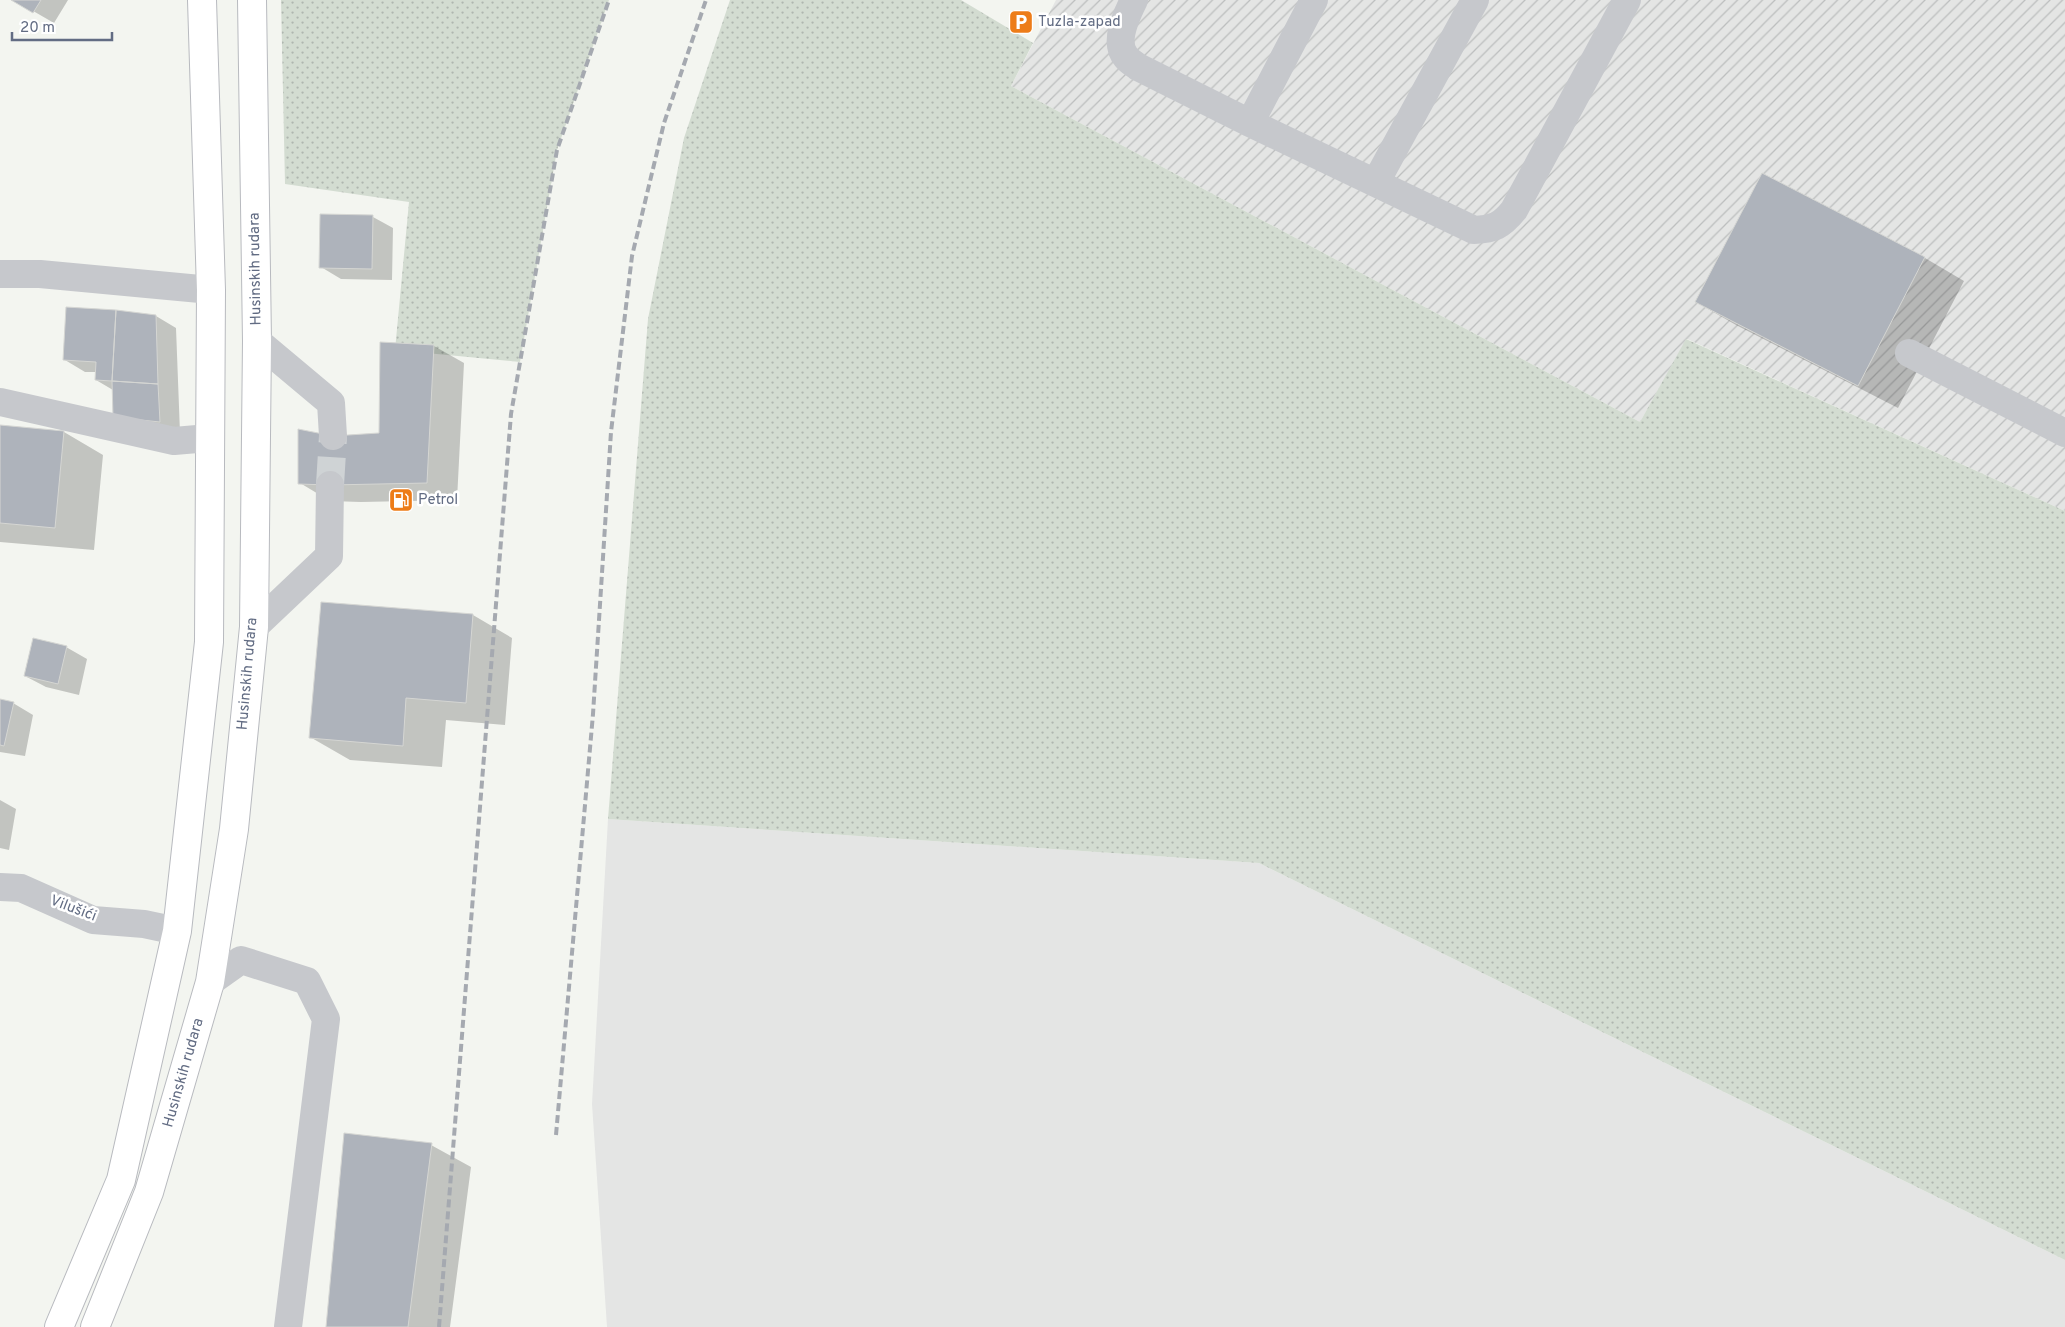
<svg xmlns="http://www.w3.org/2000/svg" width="2065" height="1327" font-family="Overpass,sans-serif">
  <defs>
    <pattern id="industrial-furrows" width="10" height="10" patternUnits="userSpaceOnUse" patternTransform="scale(1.25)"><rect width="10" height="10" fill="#e4e5e4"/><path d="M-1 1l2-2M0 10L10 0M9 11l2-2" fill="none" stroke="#bcbebe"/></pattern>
    <pattern id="grass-dots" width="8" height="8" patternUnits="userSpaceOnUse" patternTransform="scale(1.25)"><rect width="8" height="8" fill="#d3dcd1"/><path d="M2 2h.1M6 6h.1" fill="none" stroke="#afb6af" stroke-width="1.8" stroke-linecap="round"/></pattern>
  </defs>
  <rect width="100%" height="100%" fill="#f3f5f0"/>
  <path fill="#e4e5e4" d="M 608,819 L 1259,863 L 2065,1260 L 2065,1327 L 607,1327 L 592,1104 Z"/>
  <path fill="url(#industrial-furrows)" d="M 1056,0 L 2065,0 L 2065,511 L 1687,339 L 1640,422 L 1011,86 Z"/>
  <path fill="url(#grass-dots)" d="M 281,0 L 609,0 L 557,150 L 520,362 L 395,350 L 409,202 L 285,184 Z
    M 730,0 L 961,0 L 1033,43 L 1011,86 L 1640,422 L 1686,339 L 2065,511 L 2065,1260 L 1259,863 L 608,819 L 648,319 L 684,138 Z"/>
  <path fill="#0003" d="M 14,0 L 68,0 L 54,23 Z
    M 1762,174 L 1925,258 L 1964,281 L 1898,408 L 1736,325 L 1696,302 Z
    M 373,217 L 393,228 L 392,280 L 341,279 L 321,267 Z
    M 156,316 L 176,328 L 180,433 L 134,428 L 113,390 L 96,380 L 97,372 L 85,372 L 65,360 Z
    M 434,346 L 464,363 L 457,500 L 361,502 L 330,501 L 300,483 L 333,437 L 380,434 Z
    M 0,426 L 64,432 L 103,455 L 94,550 L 0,542 Z
    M 322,603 L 473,615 L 512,638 L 505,725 L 446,720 L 442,767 L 350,760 L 310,737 Z
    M 66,647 L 87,659 L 79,695 L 46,687 L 25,676 Z
    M 0,701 L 13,703 L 33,715 L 25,756 L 0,752 Z
    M 0,800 L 16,809 L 9,850 L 0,848 Z
    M 431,1145 L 471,1167 L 450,1327 L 328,1327 Z"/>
  <path fill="#aeb3bb" stroke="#d5d6d3" d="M 11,0 L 41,0 L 33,13 Z
    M 1762,173 L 1925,257 L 1858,386 L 1695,302 Z
    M 320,214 L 373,215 L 372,269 L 319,268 Z
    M 66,307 L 116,310 L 112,381 L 95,380 L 96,362 L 63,360 Z
    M 116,310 L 156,315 L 158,384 L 112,381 Z
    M 380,342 L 434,345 L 427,483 L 330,485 L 298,484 L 298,429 L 333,436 L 379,433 Z
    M 112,381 L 158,384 L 160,422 L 113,417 Z
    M 0,425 L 64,431 L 55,528 L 0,523 Z
    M 321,602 L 473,614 L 466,703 L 406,698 L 403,746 L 309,738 Z
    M 33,638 L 67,646 L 58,684 L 24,676 Z
    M 0,699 L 14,702 L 4,746 L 0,745 Z
    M 344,1133 L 432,1143 L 408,1327 L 326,1327 Z"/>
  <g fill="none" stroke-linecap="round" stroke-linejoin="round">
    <path stroke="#cfd3d5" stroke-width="28" stroke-dasharray="28 14" stroke-linecap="butt" d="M 330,485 L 333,436"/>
    <defs>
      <path id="major" d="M 59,1327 L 121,1180 L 177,931 L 209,642 L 211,290 L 202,0
        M 95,1327 L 149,1192 L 210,982 L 234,829 L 254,627 L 257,341 L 252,0"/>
    </defs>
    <use href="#major" stroke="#b8babf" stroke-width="30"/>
    <path stroke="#c6c8cc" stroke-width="28" d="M 1134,0 C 1127,14 1113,42 1126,57 C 1129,61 1134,64 1138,67 L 1250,123 L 1474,230 C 1494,229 1501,226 1514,210 L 1627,0
      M 1250,123 L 1314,0
      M 1376,182 L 1475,0
      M 0,274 L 40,274 L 211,290
      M 257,341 L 331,403 L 333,436
      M 1909,353 L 2065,433
      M 0,402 L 174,441 L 209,438
      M 254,627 L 329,556 L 330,485
      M 0,887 L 21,888 L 93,920 L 144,924 L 177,931
      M 210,982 L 241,960 L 307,981 L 326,1019 L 288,1327"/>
    <use href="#major" stroke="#fff" stroke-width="28"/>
    <path stroke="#a5a9b0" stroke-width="4" stroke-dasharray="8 4" stroke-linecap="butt" d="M 556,1135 L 593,714 L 611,432 L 632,256 L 664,123 L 706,0
      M 439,1327 L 511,414 L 557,150 L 609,0"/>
  </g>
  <defs>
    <symbol id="parking-square" viewBox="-11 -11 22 22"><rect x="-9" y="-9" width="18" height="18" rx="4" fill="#ed7c18" stroke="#fff"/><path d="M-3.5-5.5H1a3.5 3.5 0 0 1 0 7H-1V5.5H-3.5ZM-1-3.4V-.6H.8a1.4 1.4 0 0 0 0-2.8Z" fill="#fff"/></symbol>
    <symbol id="fuel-square" viewBox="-11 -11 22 22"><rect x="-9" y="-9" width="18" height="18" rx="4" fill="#ed7c18" stroke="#fff"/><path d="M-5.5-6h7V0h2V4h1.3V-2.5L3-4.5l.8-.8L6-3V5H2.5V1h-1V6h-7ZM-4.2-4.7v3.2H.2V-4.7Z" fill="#fff"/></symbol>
  </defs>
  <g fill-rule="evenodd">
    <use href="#parking-square" x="1007" y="8" width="28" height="28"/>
    <use href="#fuel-square" x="387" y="486" width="28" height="28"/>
  </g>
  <g text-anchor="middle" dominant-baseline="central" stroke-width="5" stroke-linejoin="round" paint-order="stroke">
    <g font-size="15" fill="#626c83" stroke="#fff" text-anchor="start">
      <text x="1038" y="22">Tuzla-zapad</text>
      <text x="418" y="500">Petrol</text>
    </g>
    <g font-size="15" fill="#626c83" stroke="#fff">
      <text transform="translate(256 269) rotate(-91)">Husinskih rudara</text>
      <text transform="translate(248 674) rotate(-85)">Husinskih rudara</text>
      <text transform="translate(73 909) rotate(21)">Vilušići</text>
      <text transform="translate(184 1073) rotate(-74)">Husinskih rudara</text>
    </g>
  </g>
  <path d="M12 32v8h100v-8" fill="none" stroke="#626c83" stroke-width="2.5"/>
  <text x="20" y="32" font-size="15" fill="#626c83" stroke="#ffffff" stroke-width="4" paint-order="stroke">20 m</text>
</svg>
